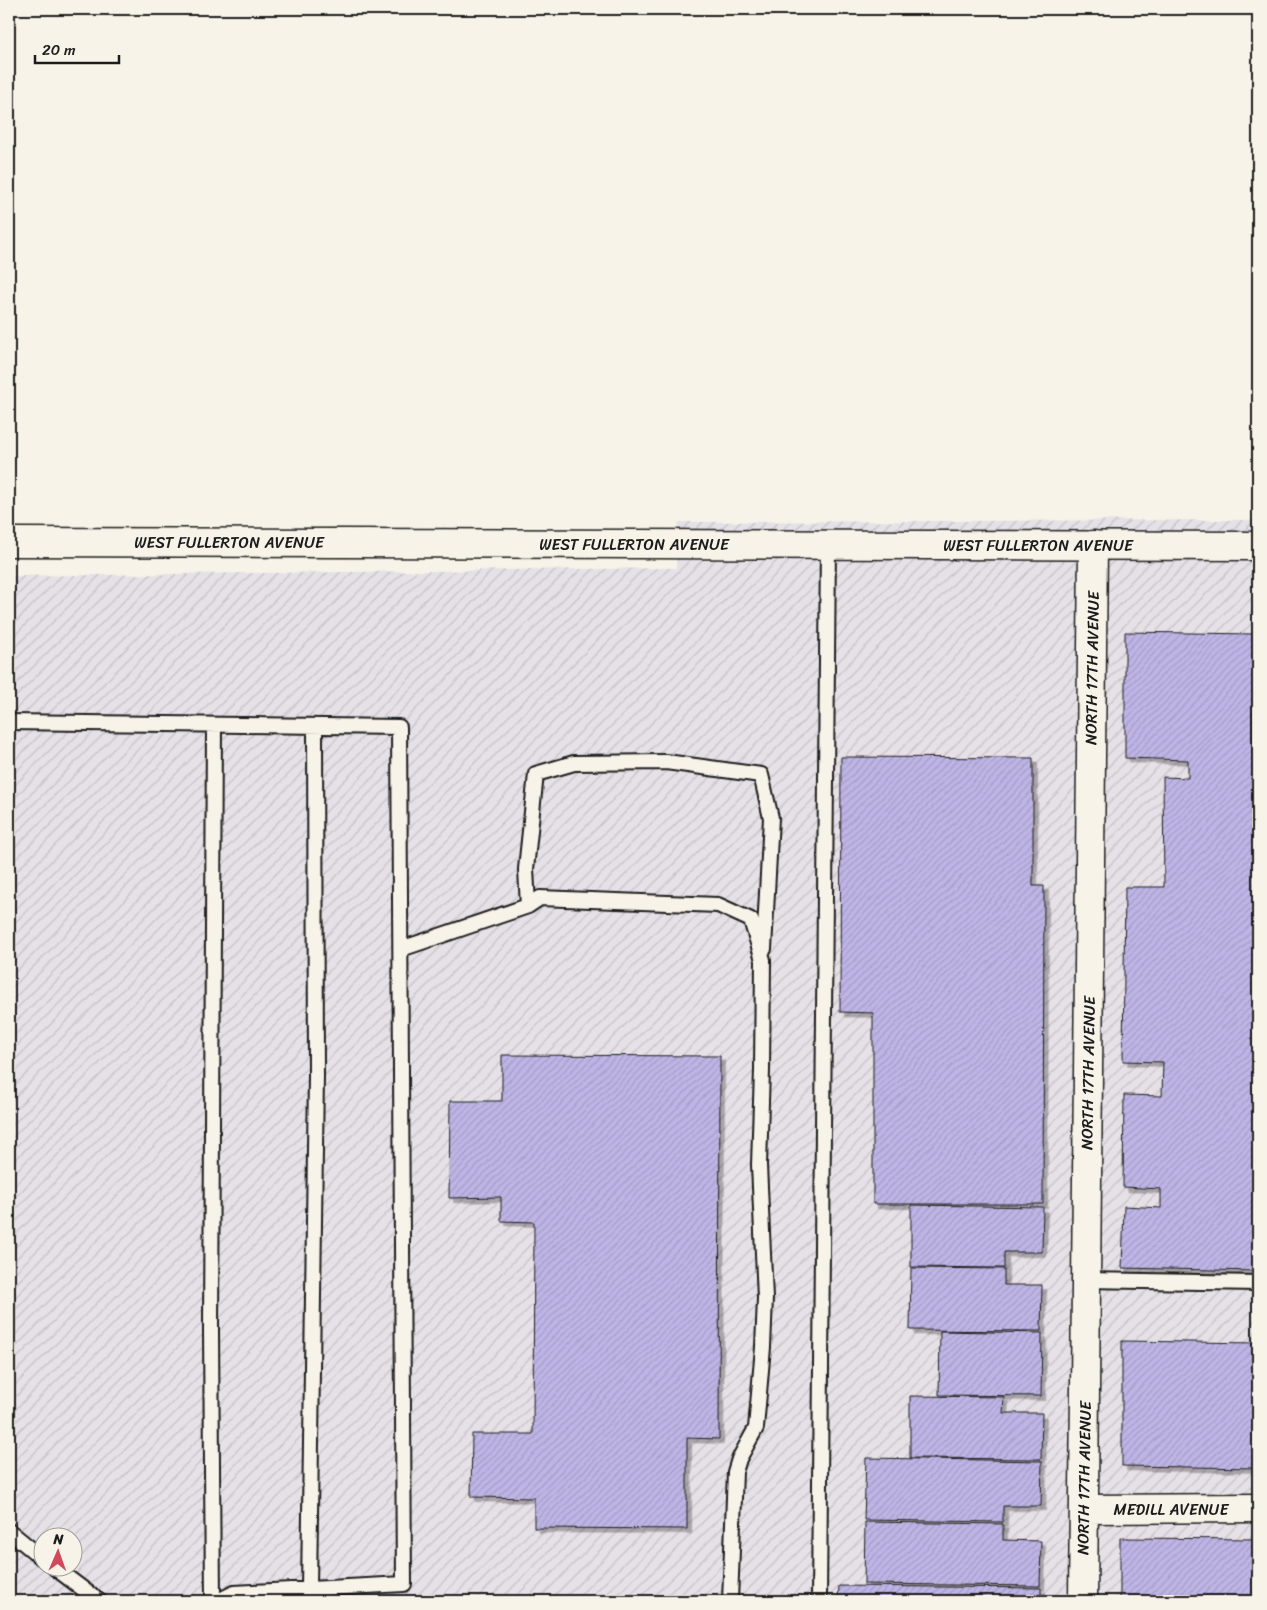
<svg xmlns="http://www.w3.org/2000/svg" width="1267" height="1610" font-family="Sriracha,sans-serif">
  <defs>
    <pattern id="industrial-furrows" width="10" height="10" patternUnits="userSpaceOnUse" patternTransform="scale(1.25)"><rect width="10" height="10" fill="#e6e0e7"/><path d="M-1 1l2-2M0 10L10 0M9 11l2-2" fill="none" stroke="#c5c0c6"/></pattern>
    <pattern id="building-hatch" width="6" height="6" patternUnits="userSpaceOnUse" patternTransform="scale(1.25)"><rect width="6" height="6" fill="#beb5e6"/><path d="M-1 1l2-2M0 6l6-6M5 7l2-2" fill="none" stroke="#a39bc5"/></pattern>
    <filter id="shadow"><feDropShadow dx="4.5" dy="4.5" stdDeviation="0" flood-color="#0004"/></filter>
  </defs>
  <rect width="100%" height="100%" fill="#f7f3e8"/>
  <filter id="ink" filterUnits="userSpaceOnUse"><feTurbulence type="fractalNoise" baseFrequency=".02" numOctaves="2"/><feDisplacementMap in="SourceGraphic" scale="10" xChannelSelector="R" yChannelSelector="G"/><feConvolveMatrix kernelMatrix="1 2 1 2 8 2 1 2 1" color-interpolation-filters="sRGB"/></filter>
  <g filter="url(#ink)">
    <path fill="url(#industrial-furrows)" fill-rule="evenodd" d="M 1258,520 L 1258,1601 L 9,1601 L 9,576 L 676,568 L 679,522 ZM 42,1538 L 72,1538 L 72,1568 L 42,1568 Z"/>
    <path fill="url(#building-hatch)" stroke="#1c1c1c" filter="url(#shadow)" d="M 1125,632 L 1254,634 L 1253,761 L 1258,761 L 1258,1017 L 1256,1017 L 1258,1144 L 1255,1144 L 1256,1271 L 1122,1268 L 1124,1206 L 1161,1208 L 1161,1189 L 1123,1187 L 1124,1095 L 1162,1096 L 1163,1062 L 1123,1061 L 1125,887 L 1164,887 L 1163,777 L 1188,778 L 1188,760 L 1125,758 Z
      M 841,757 L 1033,758 L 1033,886 L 1044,886 L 1043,1204 L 873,1204 L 873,1013 L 840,1012 Z
      M 502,1055 L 720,1056 L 719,1439 L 687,1438 L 687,1529 L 534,1528 L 534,1498 L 471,1497 L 472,1434 L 533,1434 L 534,1222 L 501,1221 L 501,1197 L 449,1198 L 450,1101 L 502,1101 Z
      M 911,1205 L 1043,1207 L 1042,1252 L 1004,1252 L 1004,1268 L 911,1267 Z
      M 911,1268 L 1004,1269 L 1004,1285 L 1042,1285 L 1041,1331 L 910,1330 Z
      M 940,1331 L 1042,1333 L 1041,1396 L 939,1395 Z
      M 1122,1341 L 1258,1343 L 1258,1468 L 1122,1466 Z
      M 910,1396 L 1004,1397 L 1003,1413 L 1042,1413 L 1041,1459 L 910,1458 Z
      M 866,1458 L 1042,1461 L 1041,1506 L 1003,1506 L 1003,1522 L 864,1520 Z
      M 865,1522 L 1003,1524 L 1003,1540 L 1041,1541 L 1040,1586 L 864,1584 Z
      M 1120,1538 L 1258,1539 L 1258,1601 L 1120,1601 Z
      M 839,1586 L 1041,1588 L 1041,1601 L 838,1601 Z"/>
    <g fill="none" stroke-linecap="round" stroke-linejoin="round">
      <defs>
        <path id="lane" d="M 9,722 L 399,727 L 404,1584 L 234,1593 L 218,1601
          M 528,906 L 526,869 L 536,774 L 574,763 L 666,762 L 761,775 L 771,818 L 764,949
          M 401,949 L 528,906 L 540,898 L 718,905 L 751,920 L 763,960 L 762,1070 L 759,1165 L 765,1298 L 763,1347 L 756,1428 L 739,1459 L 735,1472 L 730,1601
          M 1086,1280 L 1258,1283
          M 9,1531 L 42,1558
          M 55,1568 L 99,1601
          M 309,1589 L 316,1076 L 315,726
          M 213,1601 L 211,1330 L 214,725
          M 819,1601 L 828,544"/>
        <path id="street" d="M 1084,1509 L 1258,1508
          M 1083,1601 L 1093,545"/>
        <path id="secondary" d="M 9,542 L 1258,546"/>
      </defs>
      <use href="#lane" stroke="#1c1c1c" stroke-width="18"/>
      <use href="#street" stroke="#1c1c1c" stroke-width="31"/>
      <use href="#secondary" stroke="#1c1c1c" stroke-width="31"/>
      <use href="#lane" stroke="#f7f3e8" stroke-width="14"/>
      <use href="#street" stroke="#f7f3e8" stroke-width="28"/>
      <use href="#secondary" stroke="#f7f3e8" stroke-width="28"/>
    </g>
  </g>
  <g text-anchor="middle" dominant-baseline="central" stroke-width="4" stroke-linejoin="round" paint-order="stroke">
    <g font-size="16" fill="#1c1c1c" stroke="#f7f3e8">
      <text x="229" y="542">WEST FULLERTON AVENUE</text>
      <text x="634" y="544">WEST FULLERTON AVENUE</text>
      <text x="1038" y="545">WEST FULLERTON AVENUE</text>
      <text transform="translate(1092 668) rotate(-89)">NORTH 17TH AVENUE</text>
      <text transform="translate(1088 1073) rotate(-89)">NORTH 17TH AVENUE</text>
      <text transform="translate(1084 1478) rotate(-89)">NORTH 17TH AVENUE</text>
      <text x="1171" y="1509">MEDILL AVENUE</text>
    </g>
  </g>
  <rect width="1267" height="1610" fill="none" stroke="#f7f3e8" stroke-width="30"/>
  <rect x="15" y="15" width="1237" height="1580" fill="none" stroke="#1c1c1c" stroke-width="2" filter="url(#ink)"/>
  <g transform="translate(58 1552) rotate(2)"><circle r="24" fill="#f7f3e8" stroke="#9f9d96"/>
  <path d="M0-4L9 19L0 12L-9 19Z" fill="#d1495b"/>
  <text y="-8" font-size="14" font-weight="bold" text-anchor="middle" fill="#1c1c1c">N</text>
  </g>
  <path d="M35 55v8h84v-8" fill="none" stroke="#1c1c1c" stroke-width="2.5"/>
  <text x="42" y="55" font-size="15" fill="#1c1c1c" stroke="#f7f3e8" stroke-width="4" paint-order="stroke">20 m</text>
</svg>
